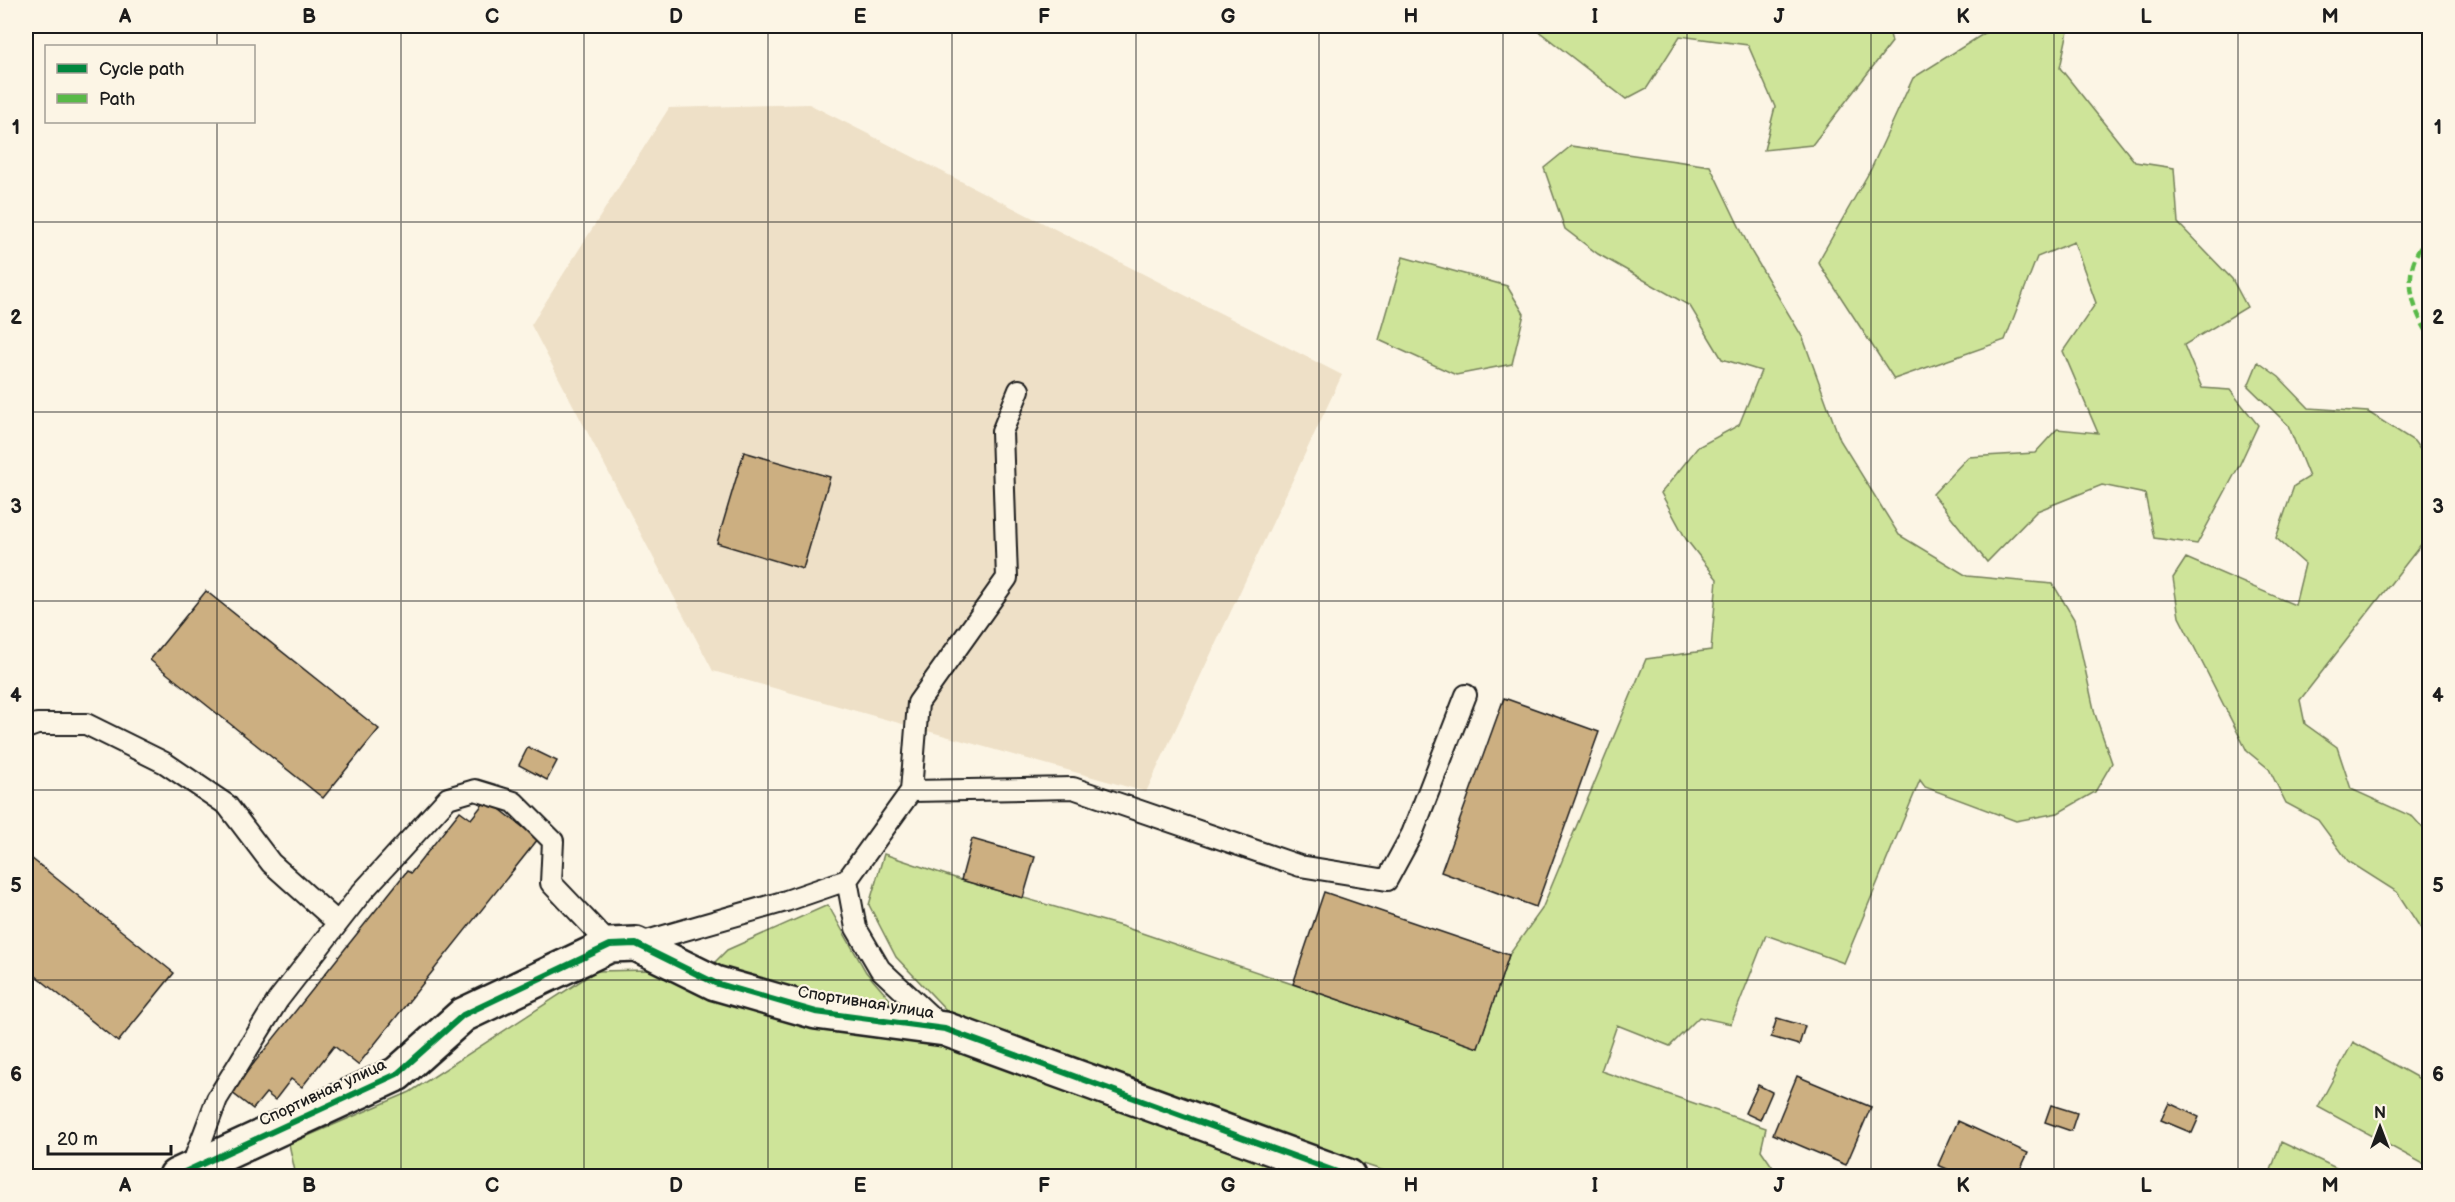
<svg xmlns="http://www.w3.org/2000/svg" width="2455" height="1202" font-family="'Balsamiq Sans',sans-serif">
  <rect width="100%" height="100%" fill="#fcf5e5"/>
  <filter id="ink" filterUnits="userSpaceOnUse"><feTurbulence type="fractalNoise" baseFrequency=".0167" numOctaves="2"/><feDisplacementMap in="SourceGraphic" scale="12" xChannelSelector="R" yChannelSelector="G"/><feConvolveMatrix kernelMatrix="1 2 1 2 8 2 1 2 1" color-interpolation-filters="sRGB"/></filter>
  <g filter="url(#ink)">
    <path fill="#eee0c7" d="M 809,104 L 1342,375 L 1146,792 L 713,671 L 531,325 L 669,108 Z"/>
    <path fill="#cee499" stroke="#75805a" stroke-width="1.5" d="M 1532,26 L 1888,26 L 1892,42 L 1812,145 L 1764,150 L 1775,107 L 1748,45 L 1680,36 L 1647,88 L 1626,99 Z
      M 1996,26 L 2069,26 L 2060,68 L 2135,162 L 2174,168 L 2178,223 L 2232,279 L 2247,307 L 2184,345 L 2202,388 L 2230,390 L 2258,425 L 2239,466 L 2197,544 L 2154,538 L 2145,494 L 2102,485 L 2037,511 L 1987,562 L 1933,494 L 1968,457 L 2035,453 L 2057,429 L 2098,433 L 2063,351 L 2096,303 L 2074,242 L 2037,257 L 2005,340 L 1894,379 L 1818,262 L 1871,169 L 1913,78 Z
      M 1571,146 L 1710,166 L 1751,251 L 1803,338 L 1840,440 L 1899,535 L 1967,576 L 2053,584 L 2074,619 L 2095,714 L 2112,763 L 2095,792 L 2058,813 L 2016,821 L 1925,787 L 1920,780 L 1844,963 L 1766,935 L 1731,1024 L 1699,1017 L 1670,1046 L 1617,1025 L 1601,1071 L 1766,1128 L 1761,1150 L 1774,1169 L 1792,1176 L 1400,1176 L 1255,1129 L 952,1016 L 896,957 L 869,905 L 884,854 L 961,880 L 1121,926 L 1478,1047 L 1509,955 L 1542,909 L 1646,659 L 1711,650 L 1717,579 L 1686,539 L 1661,493 L 1698,447 L 1739,425 L 1761,371 L 1722,359 L 1690,306 L 1598,254 L 1565,229 L 1544,168 Z
      M 1403,257 L 1507,286 L 1524,314 L 1512,364 L 1456,375 L 1379,340 Z
      M 2258,362 L 2279,377 L 2309,408 L 2368,412 L 2414,441 L 2429,462 L 2430,533 L 2300,700 L 2305,724 L 2337,747 L 2351,789 L 2413,817 L 2429,835 L 2429,941 L 2397,892 L 2348,861 L 2318,820 L 2286,803 L 2269,769 L 2247,751 L 2179,617 L 2173,578 L 2186,558 L 2295,605 L 2305,564 L 2276,538 L 2294,486 L 2309,477 L 2288,425 L 2248,386 Z
      M 828,905 L 866,972 L 892,1002 L 856,1005 L 712,965 L 727,950 Z
      M 650,970 L 799,1022 L 953,1046 L 1266,1159 L 1292,1176 L 296,1176 L 289,1144 L 410,1092 L 596,971 Z
      M 2353,1042 L 2429,1084 L 2429,1167 L 2318,1107 Z
      M 2281,1142 L 2353,1176 L 2269,1176 Z"/>
    <path fill="#ccaf81" stroke="#1c1c1c" stroke-width="1.5" d="M 744,452 L 830,477 L 803,569 L 717,543 Z
      M 206,591 L 379,729 L 323,798 L 150,660 Z
      M 1504,698 L 1599,732 L 1536,907 L 1441,872 Z
      M 528,747 L 557,761 L 547,780 L 519,765 Z
      M 487,799 L 538,839 L 358,1065 L 334,1046 L 302,1087 L 291,1079 L 275,1100 L 266,1093 L 253,1109 L 231,1092 L 407,871 L 411,873 L 460,811 L 471,819 Z
      M 972,839 L 1035,857 L 1023,898 L 961,880 Z
      M 26,854 L 174,973 L 118,1042 L 26,968 Z
      M 1324,892 L 1509,955 L 1478,1048 L 1293,984 Z
      M 1777,1018 L 1805,1026 L 1799,1045 L 1771,1037 Z
      M 1797,1076 L 1871,1107 L 1846,1165 L 1773,1134 Z
      M 1758,1085 L 1772,1092 L 1760,1120 L 1745,1113 Z
      M 2169,1103 L 2199,1117 L 2192,1133 L 2161,1120 Z
      M 2051,1105 L 2077,1113 L 2071,1131 L 2045,1122 Z
      M 1958,1121 L 2028,1153 L 2017,1176 L 1949,1176 L 1952,1171 L 1938,1165 Z"/>
    <g fill="none" stroke-linecap="round" stroke-linejoin="round">
      <defs>
        <path id="service" d="M 26,728 L 37,724 L 86,724 L 165,763 L 227,805 L 271,863 L 338,923
          M 911,791 L 918,703 L 1007,578 L 1002,432 L 1019,390
          M 847,880 L 856,928 L 880,969 L 942,1027
          M 636,944 L 786,901 L 847,880 L 911,791 L 1073,788 L 1300,866 L 1387,880 L 1412,834 L 1466,695
          M 191,1168 L 217,1099 L 278,1000 L 362,892 L 448,798 L 475,790 L 514,802 L 553,841 L 551,883 L 610,945"/>
        <path id="minor" d="M 176,1176 L 397,1074 L 463,1015 L 610,945 L 636,944 L 715,983 L 816,1012 L 945,1029 L 1348,1176"/>
      </defs>
      <use href="#service" stroke="#1c1c1c" stroke-width="24"/>
      <use href="#minor" stroke="#1c1c1c" stroke-width="38"/>
      <use href="#service" stroke="#fcf5e5" stroke-width="20"/>
      <use href="#minor" stroke="#fcf5e5" stroke-width="33"/>
      <path stroke="#58b947" stroke-width="4.5" stroke-dasharray="9 4.5" stroke-linecap="butt" d="M 2430,237 C 2400,264 2409,306 2430,336"/>
      <defs>
        <path id="cycleway" d="M 176,1176 L 397,1074 L 463,1015 L 610,945 L 636,944 L 715,983 L 816,1012 L 945,1029 L 1348,1176"/>
      </defs>
      <use href="#cycleway" stroke="#fcf5e5" stroke-width="10"/>
      <use href="#cycleway" stroke="#00873e" stroke-width="6"/>
    </g>
  </g>
  <path fill="none" stroke="#1c1c1c" stroke-width="1.5" stroke-opacity="0.55" d="M 217,26 L 217,46M 401,26 L 401,1176M 584,26 L 584,1176M 768,26 L 768,1176M 952,26 L 952,1176M 1136,26 L 1136,1176M 1319,26 L 1319,1176M 1503,26 L 1503,1176M 1687,26 L 1687,1176M 1871,26 L 1871,1176M 2054,26 L 2054,1176M 2238,26 L 2238,1176M 217,122 L 217,1176M 26,222 L 2430,222M 26,412 L 2430,412M 26,601 L 2430,601M 26,790 L 2430,790M 26,980 L 2430,980"/>
  <g text-anchor="middle" dominant-baseline="central" stroke-width="4.5" stroke-linejoin="round" paint-order="stroke">
    <g font-size="16" fill="#1c1c1c" stroke="#fcf5e5">
      <text transform="translate(866 1003) rotate(9)">Спортивная улица</text>
      <text transform="translate(323 1093) rotate(-25)">Спортивная улица</text>
    </g>
  </g>
  <rect width="2455" height="1202" fill="none" stroke="#fcf5e5" stroke-width="66"/>
  <rect x="45" y="45" width="210" height="78" fill="#fcf5e5" stroke="#a29e95" stroke-width="1.5"/>
  <rect x="57" y="64" width="30" height="9" fill="#00873e" stroke="#a29e95" stroke-width="1.5"/>
  <text x="99" y="75" font-size="18" fill="#1c1c1c">Cycle path</text>
  <rect x="57" y="94" width="30" height="9" fill="#58b947" stroke="#a29e95" stroke-width="1.5"/>
  <text x="99" y="105" font-size="18" fill="#1c1c1c">Path</text>
  <g transform="translate(2380 1127)" stroke="#fcf5e5" stroke-width="4.5" paint-order="stroke">
  <path d="M0-4.5L10 22L0 15L-10 22Z" fill="#1c1c1c"/>
  <text y="-9" font-size="16" font-weight="bold" text-anchor="middle" fill="#1c1c1c">N</text>
  </g>
  <path d="M48 1145v9h123v-9" fill="none" stroke="#1c1c1c" stroke-width="3"/>
  <text x="57" y="1145" font-size="18" fill="#1c1c1c" stroke="#fcf5e5" stroke-width="4.5" paint-order="stroke">20 m</text>
  <rect x="33" y="33" width="2389" height="1136" fill="none" stroke="#1c1c1c" stroke-width="2"/>
  <g font-size="20" text-anchor="middle" font-weight="bold" fill="#1c1c1c">
    <text x="125" y="23">A</text>
    <text x="309" y="23">B</text>
    <text x="492" y="23">C</text>
    <text x="676" y="23">D</text>
    <text x="860" y="23">E</text>
    <text x="1044" y="23">F</text>
    <text x="1228" y="23">G</text>
    <text x="1411" y="23">H</text>
    <text x="1595" y="23">I</text>
    <text x="1779" y="23">J</text>
    <text x="1963" y="23">K</text>
    <text x="2146" y="23">L</text>
    <text x="2330" y="23">M</text>
    <text x="16" y="134">1</text>
    <text x="2438" y="134">1</text>
    <text x="16" y="324">2</text>
    <text x="2438" y="324">2</text>
    <text x="16" y="513">3</text>
    <text x="2438" y="513">3</text>
    <text x="16" y="702">4</text>
    <text x="2438" y="702">4</text>
    <text x="16" y="892">5</text>
    <text x="2438" y="892">5</text>
    <text x="16" y="1081">6</text>
    <text x="2438" y="1081">6</text>
    <text x="125" y="1192">A</text>
    <text x="309" y="1192">B</text>
    <text x="492" y="1192">C</text>
    <text x="676" y="1192">D</text>
    <text x="860" y="1192">E</text>
    <text x="1044" y="1192">F</text>
    <text x="1228" y="1192">G</text>
    <text x="1411" y="1192">H</text>
    <text x="1595" y="1192">I</text>
    <text x="1779" y="1192">J</text>
    <text x="1963" y="1192">K</text>
    <text x="2146" y="1192">L</text>
    <text x="2330" y="1192">M</text>
  </g>
</svg>
